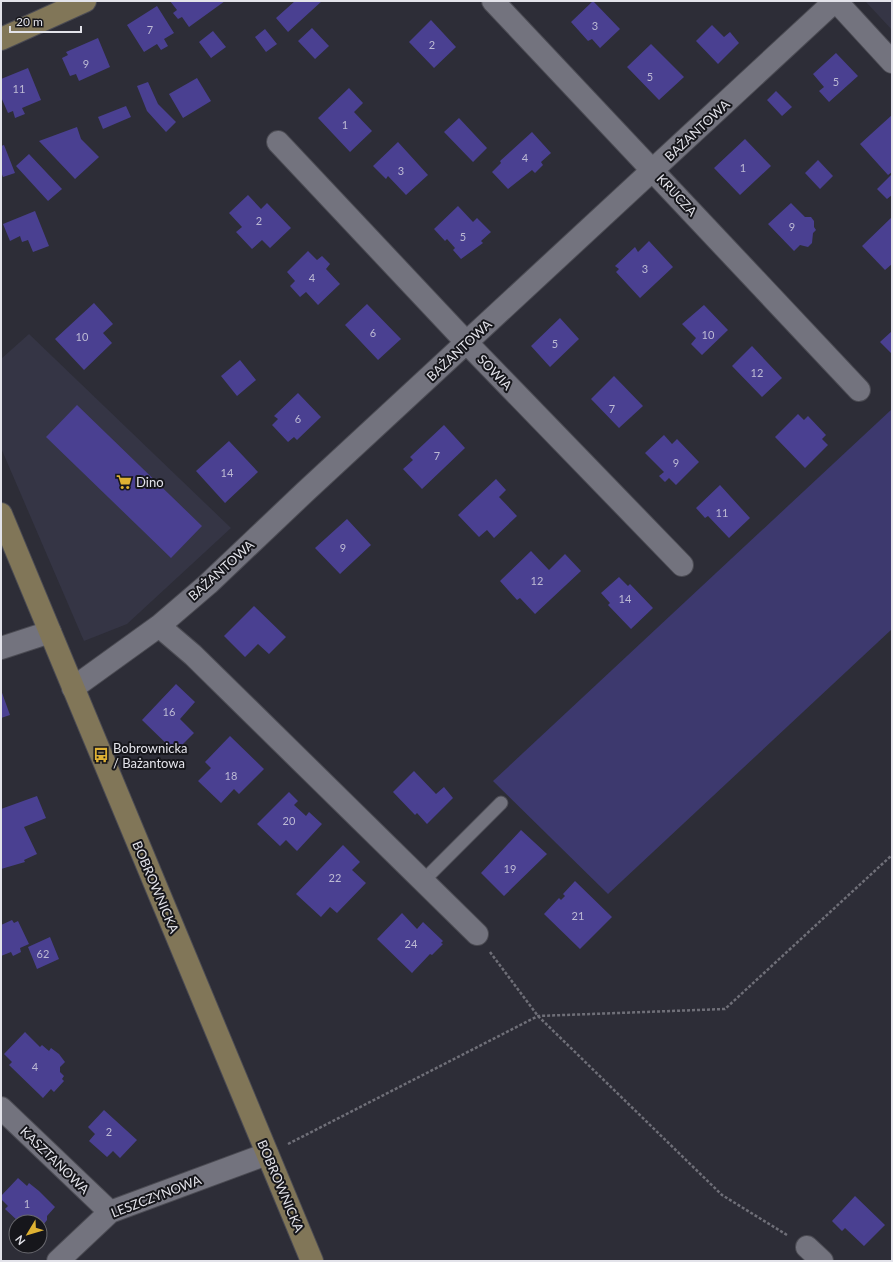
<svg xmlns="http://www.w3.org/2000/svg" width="893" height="1262" font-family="Lato,sans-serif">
  <rect width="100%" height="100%" fill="#2d2d37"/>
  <path fill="#353545" d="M 865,1 L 892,1 L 892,30 L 880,17 Z
    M 29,334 L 231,528 L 127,624 L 84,641 L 1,448 L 1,359 Z"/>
  <path fill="#3d396e" d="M 892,409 L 892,629 L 608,894 L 493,781 Z"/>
  <path fill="#4a4091" d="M 170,1 L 225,1 L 189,27 L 182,17 L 178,19 L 173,13 L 177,10 Z
    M 295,1 L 322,1 L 288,32 L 276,18 Z
    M 593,1 L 620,29 L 600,48 L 592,39 L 588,41 L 571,22 Z
    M 157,6 L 174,33 L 164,39 L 168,46 L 161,50 L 157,44 L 144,52 L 127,25 Z
    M 431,20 L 456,47 L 434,68 L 409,42 Z
    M 712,25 L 724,37 L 730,32 L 739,43 L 718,64 L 696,41 Z
    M 312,28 L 329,46 L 315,59 L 298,41 Z
    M 265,29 L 277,44 L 266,52 L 255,37 Z
    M 213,31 L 226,47 L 211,58 L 199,42 Z
    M 98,38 L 110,67 L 79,81 L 76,74 L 70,76 L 62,58 L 68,55 L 66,52 Z
    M 651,44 L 684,77 L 659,100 L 627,67 Z
    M 836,53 L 858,76 L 829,102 L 819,91 L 824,87 L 813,74 Z
    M 28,68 L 41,100 L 22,108 L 25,114 L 15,118 L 13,111 L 8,113 L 1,97 L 1,79 Z
    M 197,78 L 211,101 L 183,118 L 169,94 Z
    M 148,82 L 158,104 L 176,122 L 166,132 L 147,111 L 137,86 Z
    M 349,88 L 363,103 L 354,112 L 372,131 L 350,152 L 318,118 Z
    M 776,91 L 792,107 L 782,116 L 767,100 Z
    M 126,106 L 131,117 L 103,129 L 98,117 Z
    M 892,115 L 892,172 L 888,175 L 860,144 Z
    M 459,118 L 487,148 L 473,162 L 444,132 Z
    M 77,127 L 81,139 L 99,157 L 75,179 L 39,141 Z
    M 532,132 L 551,153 L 541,162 L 543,165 L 535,173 L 532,170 L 508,189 L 492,172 L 501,163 L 500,161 Z
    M 745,139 L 771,166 L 740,195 L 714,168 Z
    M 398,142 L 428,175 L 406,195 L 388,176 L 386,179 L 373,166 Z
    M 4,145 L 15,173 L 3,177 L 1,172 L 1,146 Z
    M 29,154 L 62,189 L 48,201 L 16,166 Z
    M 818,160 L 833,176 L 820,189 L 805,173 Z
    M 892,174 L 892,195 L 887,199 L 877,189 Z
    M 248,195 L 261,209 L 267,203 L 291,228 L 270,248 L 262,240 L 252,249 L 236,232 L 242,227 L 229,213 Z
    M 791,203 L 805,217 L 811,217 L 814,221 L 814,227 L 816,230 L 813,233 L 812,243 L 808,247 L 800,245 L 794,251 L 768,224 Z
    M 458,206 L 473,222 L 477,218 L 491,232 L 481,241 L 483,243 L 461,259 L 453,250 L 455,248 L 447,239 L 445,241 L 434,229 Z
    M 35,211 L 49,246 L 33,252 L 28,240 L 22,242 L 20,236 L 10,241 L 3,224 Z
    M 892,217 L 892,264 L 885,270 L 862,246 Z
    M 649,241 L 673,267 L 640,298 L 616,272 L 619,269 L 615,266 L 635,247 L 638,252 Z
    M 308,251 L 317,260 L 322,256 L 330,264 L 326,269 L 340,284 L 318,305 L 306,292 L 300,297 L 290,286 L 295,281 L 287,272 Z
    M 94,303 L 113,324 L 103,333 L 112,343 L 84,370 L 55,339 Z
    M 367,304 L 401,339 L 378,360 L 345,325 Z
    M 704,305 L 728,330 L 702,355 L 691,344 L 696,338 L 682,324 Z
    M 560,318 L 579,339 L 550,367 L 531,346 Z
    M 892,331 L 892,354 L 880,342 Z
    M 752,346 L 782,378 L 762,397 L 732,366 Z
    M 240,360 L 256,380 L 237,396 L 221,376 Z
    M 614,376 L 643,406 L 619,428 L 591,399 Z
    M 298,393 L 321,417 L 297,440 L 294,437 L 288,442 L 272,425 L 278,419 L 274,416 Z
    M 77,405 L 202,526 L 171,558 L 46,437 Z
    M 798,414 L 804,420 L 808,416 L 826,435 L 822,439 L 828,445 L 805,468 L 775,437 Z
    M 444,425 L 465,448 L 422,489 L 403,469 L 413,460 L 410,457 Z
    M 664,435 L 672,444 L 677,439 L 699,462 L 676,485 L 669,478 L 665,482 L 659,476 L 664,472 L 645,453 Z
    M 229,441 L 258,472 L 225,503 L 196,471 Z
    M 496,479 L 506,490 L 499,497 L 517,516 L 494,538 L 487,530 L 479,537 L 458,515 Z
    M 720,485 L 750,518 L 729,538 L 708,516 L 705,518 L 696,508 Z
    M 347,519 L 371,545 L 340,574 L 315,548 Z
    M 531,551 L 549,570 L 565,554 L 581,571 L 535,614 L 520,598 L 517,600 L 500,581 Z
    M 619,577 L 628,586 L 630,584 L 653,608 L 631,629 L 608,605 L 610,603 L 601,593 Z
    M 254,606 L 286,637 L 269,654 L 258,644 L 245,657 L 224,636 Z
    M 176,684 L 195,702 L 180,719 L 194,733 L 175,752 L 142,720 Z
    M 1,690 L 10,715 L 1,718 Z
    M 230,736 L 264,769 L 239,794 L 234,789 L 221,803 L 198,781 L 211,768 L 205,762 Z
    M 414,771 L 436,794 L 444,787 L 453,798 L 427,824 L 417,813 L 415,815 L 393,792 Z
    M 289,792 L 298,801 L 294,805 L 306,816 L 309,812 L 322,824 L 297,851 L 286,840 L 280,846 L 257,824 Z
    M 37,796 L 46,818 L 24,827 L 37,854 L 24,860 L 25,862 L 1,869 L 1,809 Z
    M 521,830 L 547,854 L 504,896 L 481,873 Z
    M 343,845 L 360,862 L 352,870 L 366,883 L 337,913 L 330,907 L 321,917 L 296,894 Z
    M 575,881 L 612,917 L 580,949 L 544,914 L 559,898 L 561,900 L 565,896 L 563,894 Z
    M 402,913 L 417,929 L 423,922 L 443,941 L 441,943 L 443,944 L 432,955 L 430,954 L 412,973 L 377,939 Z
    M 12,920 L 14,923 L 18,921 L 29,944 L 20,948 L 21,952 L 13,956 L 11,952 L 1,956 L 1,925 Z
    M 50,937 L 59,959 L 37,969 L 28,947 Z
    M 25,1032 L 40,1047 L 42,1045 L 49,1051 L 51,1048 L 59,1054 L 65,1062 L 60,1067 L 60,1072 L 64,1076 L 62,1079 L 64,1081 L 54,1092 L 51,1089 L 43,1098 L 9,1065 L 12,1062 L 4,1054 Z
    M 104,1110 L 137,1140 L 120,1158 L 113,1151 L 107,1157 L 89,1141 L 95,1134 L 88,1127 Z
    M 18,1178 L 27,1186 L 29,1183 L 39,1191 L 55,1207 L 47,1216 L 47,1220 L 43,1225 L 40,1225 L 40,1222 L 35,1221 L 19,1222 L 5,1209 L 8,1206 L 1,1199 L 1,1196 Z
    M 855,1196 L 885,1225 L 864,1246 L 845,1228 L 842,1231 L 832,1221 Z"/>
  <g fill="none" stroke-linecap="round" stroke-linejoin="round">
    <defs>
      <path id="lane" d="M 423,881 L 501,803"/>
      <path id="street" d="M 493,1 L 859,390
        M 836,1 L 892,62
        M 278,142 L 467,343 L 682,565
        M 159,626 L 193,655 L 477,934
        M 1,648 L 50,632
        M 73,688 L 159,626 L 208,584 L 306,491 L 835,1
        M 1,1108 L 110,1212
        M 807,1247 L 822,1261
        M 58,1261 L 110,1212 L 267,1154"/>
      <path id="secondary" d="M 1,39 L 85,1
        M 1,514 L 312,1261"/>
    </defs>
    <use href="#lane" stroke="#4b4b53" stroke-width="15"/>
    <use href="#street" stroke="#4b4b53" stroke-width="24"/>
    <use href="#secondary" stroke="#4b4b53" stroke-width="24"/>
    <path stroke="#6f6f78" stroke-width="2.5" stroke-dasharray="3 2" stroke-linecap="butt" d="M 490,952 L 538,1016 L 722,1195 L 787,1235
      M 288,1144 L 538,1016 L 725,1009 L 892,855"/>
    <use href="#lane" stroke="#73737e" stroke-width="13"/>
    <use href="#street" stroke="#73737e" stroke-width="22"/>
    <use href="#secondary" stroke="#817658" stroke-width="22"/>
  </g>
  <defs>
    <symbol id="supermarket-bare" viewBox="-9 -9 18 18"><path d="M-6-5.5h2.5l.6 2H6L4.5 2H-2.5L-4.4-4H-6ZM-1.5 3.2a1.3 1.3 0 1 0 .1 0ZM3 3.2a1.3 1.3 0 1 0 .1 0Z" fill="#deb133" stroke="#16161b" stroke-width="2.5" paint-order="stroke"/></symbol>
    <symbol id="bus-bare" viewBox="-9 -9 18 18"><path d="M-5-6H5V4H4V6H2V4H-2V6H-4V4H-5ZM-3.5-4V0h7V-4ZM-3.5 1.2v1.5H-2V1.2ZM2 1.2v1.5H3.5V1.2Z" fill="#deb133" stroke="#16161b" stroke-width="2.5" paint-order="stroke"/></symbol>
  </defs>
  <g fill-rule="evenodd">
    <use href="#supermarket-bare" x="113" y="471" width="22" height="22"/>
    <use href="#bus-bare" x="90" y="744" width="22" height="22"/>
  </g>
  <g text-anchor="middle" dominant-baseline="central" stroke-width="4" stroke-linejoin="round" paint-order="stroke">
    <g font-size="11" fill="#bdbad4">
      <text x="595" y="25">3</text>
      <text x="150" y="29">7</text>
      <text x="432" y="44">2</text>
      <text x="86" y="63">9</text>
      <text x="650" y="76">5</text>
      <text x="836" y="81">5</text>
      <text x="19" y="88">11</text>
      <text x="345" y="124">1</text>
      <text x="525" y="157">4</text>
      <text x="743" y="167">1</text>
      <text x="401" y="170">3</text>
      <text x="259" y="220">2</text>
      <text x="792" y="226">9</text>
      <text x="463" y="236">5</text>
      <text x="645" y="268">3</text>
      <text x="312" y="277">4</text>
      <text x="373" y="332">6</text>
      <text x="708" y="334">10</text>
      <text x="82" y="336">10</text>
      <text x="555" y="343">5</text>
      <text x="757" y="372">12</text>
      <text x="612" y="408">7</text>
      <text x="298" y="418">6</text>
      <text x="437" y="455">7</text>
      <text x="676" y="462">9</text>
      <text x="227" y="472">14</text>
      <text x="722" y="512">11</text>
      <text x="343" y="547">9</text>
      <text x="537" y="580">12</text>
      <text x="625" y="598">14</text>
      <text x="169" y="711">16</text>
      <text x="231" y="775">18</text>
      <text x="289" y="820">20</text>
      <text x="510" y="868">19</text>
      <text x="335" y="877">22</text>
      <text x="578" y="915">21</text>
      <text x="411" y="943">24</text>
      <text x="43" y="953">62</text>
      <text x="35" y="1066">4</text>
      <text x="109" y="1131">2</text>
      <text x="27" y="1203">1</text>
    </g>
    <g font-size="13" fill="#e3e3ea" stroke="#16161b">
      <text transform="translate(697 130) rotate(-43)">BAŻANTOWA</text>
      <text transform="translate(677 195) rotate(47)">KRUCZA</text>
      <text transform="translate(459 350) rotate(-43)">BAŻANTOWA</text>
      <text transform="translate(495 372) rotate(46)">SOWIA</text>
      <text transform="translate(221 570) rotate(-42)">BAŻANTOWA</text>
      <text transform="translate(156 887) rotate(67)">BOBROWNICKA</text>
      <text transform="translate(55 1160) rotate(44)">KASZTANOWA</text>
      <text transform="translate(281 1186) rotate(67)">BOBROWNICKA</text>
      <text transform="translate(156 1196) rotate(-21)">LESZCZYNOWA</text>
    </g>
    <g font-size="13" fill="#e3e3ea" stroke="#16161b" text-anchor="start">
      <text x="136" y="482">Dino</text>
      <text x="113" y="748">Bobrownicka<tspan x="113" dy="15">/ Bażantowa</tspan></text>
    </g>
  </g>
  <rect width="893" height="1262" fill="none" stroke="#e3e3ea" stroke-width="4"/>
  <g transform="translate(28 1234) rotate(232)"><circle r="19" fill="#16161b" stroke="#68686e"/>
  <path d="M0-3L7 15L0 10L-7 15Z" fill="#deb133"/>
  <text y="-6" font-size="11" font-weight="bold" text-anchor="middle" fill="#e3e3ea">N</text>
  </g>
  <path d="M10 26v6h71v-6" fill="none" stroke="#e3e3ea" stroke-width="2"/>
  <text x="16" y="26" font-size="12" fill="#e3e3ea" stroke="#16161b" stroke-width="3" paint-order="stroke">20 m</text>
</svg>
